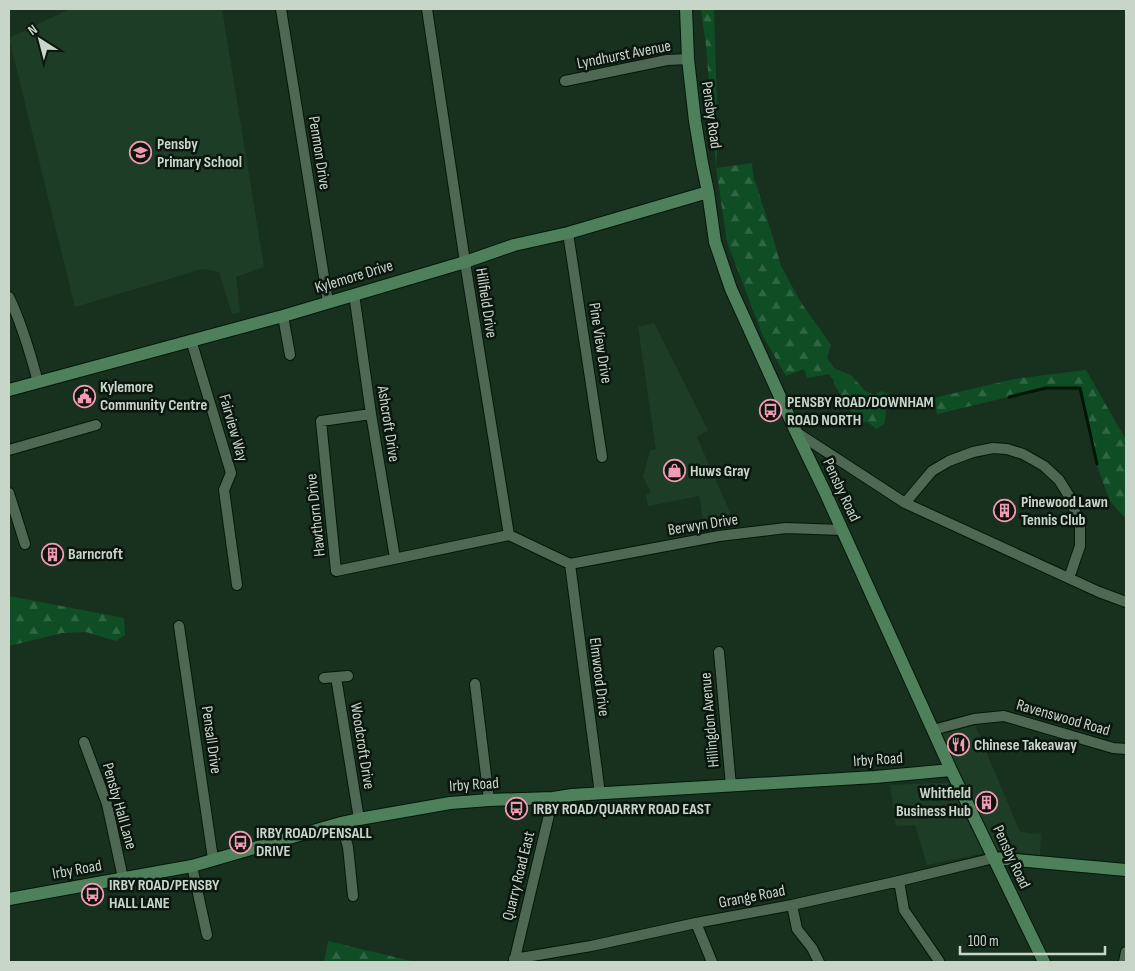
<svg xmlns="http://www.w3.org/2000/svg" width="1135" height="971" font-family="'Sofia Sans Condensed',sans-serif">
  <defs>
    <pattern id="forest-firs" width="22" height="20" patternUnits="userSpaceOnUse" patternTransform="scale(1.25)"><rect width="22" height="20" fill="#0f4d25"/><path d="M5 1l3.5 6h-7zM16 11l3.5 6h-7z" fill="#306643"/></pattern>
  </defs>
  <rect width="100%" height="100%" fill="#18311e"/>
  <path fill="#1e3d26" d="M 70,9 L 222,9 L 264,267 L 236,277 L 240,312 L 232,314 L 219,272 L 202,269 L 75,307 L 9,38 Z
    M 654,323 L 708,430 L 697,437 L 732,517 L 733,526 L 705,532 L 699,496 L 648,506 L 646,495 L 651,492 L 643,477 L 650,451 L 656,449 L 638,327 Z
    M 975,725 L 1020,832 L 1041,834 L 1040,855 L 1000,850 L 927,865 L 915,825 L 896,826 L 890,785 L 962,782 L 940,734 Z"/>
  <path fill="url(#forest-firs)" d="M 701,9 L 714,9 L 718,139 L 716,168 L 752,163 L 753,175 L 771,231 L 781,266 L 800,301 L 831,345 L 827,358 L 834,368 L 852,376 L 865,391 L 874,395 L 881,391 L 889,394 L 884,424 L 876,429 L 868,422 L 858,423 L 835,386 L 834,380 L 829,374 L 807,378 L 804,369 L 786,376 L 763,336 L 727,242 L 716,168 L 706,46 Z
    M 1086,370 L 1126,440 L 1126,519 L 1110,501 L 1097,466 L 1094,447 L 1080,388 L 1046,388 L 937,414 L 934,398 L 1014,379 Z
    M 9,596 L 124,618 L 125,635 L 116,641 L 86,632 L 62,633 L 9,646 Z
    M 328,941 L 415,962 L 324,962 Z"/>
  <g fill="none" stroke-linecap="round" stroke-linejoin="round">
    <path stroke="#001505" stroke-width="3" d="M 1009,397 L 1046,388 L 1080,388 L 1097,464"/>
    <defs>
      <path id="street" d="M 281,9 L 328,302
        M 427,9 L 465,262 L 509,535
        M 565,81 L 667,60 L 688,59
        M 568,233 L 602,457
        M 354,294 L 371,414 L 395,558
        M 9,297 C 22,324 30,352 38,382
        M 283,316 L 290,355
        M 191,340 L 231,473 L 224,490 L 237,585
        M 371,414 L 321,421 L 336,571 L 509,535
        M 796,432 L 905,503 L 1099,592 L 1126,602
        M 9,450 L 96,425
        M 9,493 L 25,544
        M 905,503 L 932,471 L 949,461 L 973,452 L 993,448 L 1007,449 L 1023,454 L 1044,466 L 1059,480 L 1069,496 L 1080,524 L 1080,546 L 1069,578
        M 509,535 L 570,564
        M 570,564 L 719,536 L 786,528 L 842,530
        M 570,564 L 600,794
        M 179,626 L 213,859
        M 719,652 L 731,786
        M 336,677 L 359,819
        M 324,678 L 348,676
        M 475,684 L 489,800
        M 933,730 L 974,719 L 1004,716 L 1113,748 L 1126,749
        M 84,742 L 107,804 L 123,878
        M 341,823 L 348,847 L 353,896
        M 192,866 L 207,935
        M 899,881 L 904,910 L 939,961
        M 792,905 L 797,929 L 812,948 L 819,962
        M 696,923 L 712,962
        M 514,959 L 591,946 L 696,923 L 792,905 L 899,881 L 994,858
        M 514,962 L 553,798
        M 1124,962 L 1126,952"/>
      <path id="secondary" d="M 686,9 L 688,59 L 695,121 L 702,163 L 708,192 L 715,242 L 731,289 L 796,432 L 825,492 L 951,770 L 1044,962
        M 9,390 L 283,316 L 465,262 L 514,245 L 568,233 L 708,192
        M 994,858 L 1126,870
        M 9,899 L 192,866 L 341,823 L 359,819 L 450,803 L 489,800 L 553,798 L 572,795 L 875,777 L 951,770"/>
    </defs>
    <use href="#street" stroke="#021808" stroke-width="12"/>
    <use href="#secondary" stroke="#021808" stroke-width="14"/>
    <use href="#street" stroke="#4e6853" stroke-width="10"/>
    <use href="#secondary" stroke="#4e815b" stroke-width="12"/>
  </g>
  <defs>
    <symbol id="school-ring" viewBox="-11 -11 22 22"><circle r="9.5" fill="#0b160e" stroke="#f19ab4" stroke-width="1.5"/><path d="M0-5L7-2L0 1L-7-2ZM-4 1L0 2.5L4 1V4Q0 6-4 4Z" fill="#f19ab4"/></symbol>
    <symbol id="civic-ring" viewBox="-11 -11 22 22"><circle r="9.5" fill="#0b160e" stroke="#f19ab4" stroke-width="1.5"/><path d="M-.6-6.5H3V-4.5H.6V-3L4-1V1h2V6H-6V1h2V-1L-.6-3ZM-1.2 2.5V6h2.4V2.5Z" fill="#f19ab4"/></symbol>
    <symbol id="bus-ring" viewBox="-11 -11 22 22"><circle r="9.5" fill="#0b160e" stroke="#f19ab4" stroke-width="1.5"/><path d="M-5-6H5V4H4V6H2V4H-2V6H-4V4H-5ZM-3.5-4V0h7V-4ZM-3.5 1.2v1.5H-2V1.2ZM2 1.2v1.5H3.5V1.2Z" fill="#f19ab4"/></symbol>
    <symbol id="shop-ring" viewBox="-11 -11 22 22"><circle r="9.5" fill="#0b160e" stroke="#f19ab4" stroke-width="1.5"/><path d="M-5-2.5h2.3a2.7 3.5 0 0 1 5.4 0H5L5.5 6h-11ZM-1.5-2.5h3a1.5 2.3 0 0 0-3 0Z" fill="#f19ab4"/></symbol>
    <symbol id="building-ring" viewBox="-11 -11 22 22"><circle r="9.5" fill="#0b160e" stroke="#f19ab4" stroke-width="1.5"/><path d="M-4-6H4V6H1V3H-1V6H-4ZM-2.5-4.3h1.7v1.8h-1.7ZM.8-4.3h1.7v1.8H.8ZM-2.5-1h1.7V.8h-1.7ZM.8-1h1.7V.8H.8Z" fill="#f19ab4"/></symbol>
    <symbol id="restaurant-ring" viewBox="-11 -11 22 22"><circle r="9.5" fill="#0b160e" stroke="#f19ab4" stroke-width="1.5"/><path d="M-5-6h1v4h1v-4h1v4h1v-4h1v5L-1.5 .5V6h-2V.5L-5-1ZM5-6V6H3V1.5H1.5Q1.5-4 5-6Z" fill="#f19ab4"/></symbol>
  </defs>
  <g fill-rule="evenodd">
    <use href="#school-ring" x="128" y="140" width="25" height="25"/>
    <use href="#civic-ring" x="72" y="384" width="25" height="25"/>
    <use href="#bus-ring" x="758" y="398" width="25" height="25"/>
    <use href="#shop-ring" x="662" y="458" width="25" height="25"/>
    <use href="#building-ring" x="992" y="498" width="25" height="25"/>
    <use href="#building-ring" x="40" y="542" width="25" height="25"/>
    <use href="#restaurant-ring" x="946" y="732" width="25" height="25"/>
    <use href="#building-ring" x="974" y="790" width="25" height="25"/>
    <use href="#bus-ring" x="504" y="796" width="25" height="25"/>
    <use href="#bus-ring" x="228" y="830" width="25" height="25"/>
    <use href="#bus-ring" x="80" y="882" width="25" height="25"/>
  </g>
  <g text-anchor="middle" dominant-baseline="central" stroke-width="5" stroke-linejoin="round" paint-order="stroke">
    <g font-size="16" fill="#c8d6ca" stroke="#0b160e">
      <text transform="translate(624 55) rotate(-11)">Lyndhurst Avenue</text>
      <text transform="translate(711 115) rotate(82)">Pensby Road</text>
      <text transform="translate(319 153) rotate(81)">Penmon Drive</text>
      <text transform="translate(354 277) rotate(-17)">Kylemore Drive</text>
      <text transform="translate(486 303) rotate(81)">Hillfield Drive</text>
      <text transform="translate(600 343) rotate(81)">Pine View Drive</text>
      <text transform="translate(388 424) rotate(81)">Ashcroft Drive</text>
      <text transform="translate(233 428) rotate(74)">Fairview Way</text>
      <text transform="translate(841 490) rotate(65)">Pensby Road</text>
      <text transform="translate(316 515) rotate(-96)">Hawthorn Drive</text>
      <text transform="translate(703 525) rotate(-9)">Berwyn Drive</text>
      <text transform="translate(599 677) rotate(83)">Elmwood Drive</text>
      <text transform="translate(1063 718) rotate(16)">Ravenswood Road</text>
      <text transform="translate(710 720) rotate(-95)">Hillingdon Avenue</text>
      <text transform="translate(211 740) rotate(82)">Pensall Drive</text>
      <text transform="translate(362 746) rotate(81)">Woodcroft Drive</text>
      <text transform="translate(878 760) rotate(-4)">Irby Road</text>
      <text transform="translate(474 785) rotate(-4)">Irby Road</text>
      <text transform="translate(119 806) rotate(74)">Pensby Hall Lane</text>
      <text transform="translate(1011 857) rotate(65)">Pensby Road</text>
      <text transform="translate(77 870) rotate(-10)">Irby Road</text>
      <text transform="translate(519 876) rotate(-76)">Quarry Road East</text>
      <text transform="translate(752 897) rotate(-11)">Grange Road</text>
    </g>
    <g font-size="16" font-weight="bold" fill="#c8d6ca" stroke="#0b160e" text-anchor="start">
      <text x="157" y="144">Pensby<tspan x="157" dy="18">Primary School</tspan></text>
      <text x="100" y="387">Kylemore<tspan x="100" dy="18">Community Centre</tspan></text>
      <text x="787" y="402">PENSBY ROAD/DOWNHAM<tspan x="787" dy="18">ROAD NORTH</tspan></text>
      <text x="690" y="471">Huws Gray</text>
      <text x="1021" y="502">Pinewood Lawn<tspan x="1021" dy="18">Tennis Club</tspan></text>
      <text x="68" y="554">Barncroft</text>
      <text x="974" y="745">Chinese Takeaway</text>
      <text x="971" y="793" text-anchor="end">Whitfield<tspan x="971" dy="18">Business Hub</tspan></text>
      <text x="533" y="809">IRBY ROAD/QUARRY ROAD EAST</text>
      <text x="256" y="833">IRBY ROAD/PENSALL<tspan x="256" dy="18">DRIVE</tspan></text>
      <text x="109" y="885">IRBY ROAD/PENSBY<tspan x="109" dy="18">HALL LANE</tspan></text>
    </g>
  </g>
  <rect width="1135" height="971" fill="none" stroke="#c8d6ca" stroke-width="20"/>
  <g transform="translate(40 40) rotate(324)" stroke="#0b160e" stroke-width="4" paint-order="stroke">
  <path d="M0-4L9 19L0 12L-9 19Z" fill="#c8d6ca"/>
  <text y="-8" font-size="14" font-weight="bold" text-anchor="middle" fill="#c8d6ca">N</text>
  </g>
  <path d="M960 946v8h145v-8" fill="none" stroke="#c8d6ca" stroke-width="2.5"/>
  <text x="968" y="946" font-size="15" fill="#c8d6ca" stroke="#0b160e" stroke-width="4" paint-order="stroke">100 m</text>
</svg>
